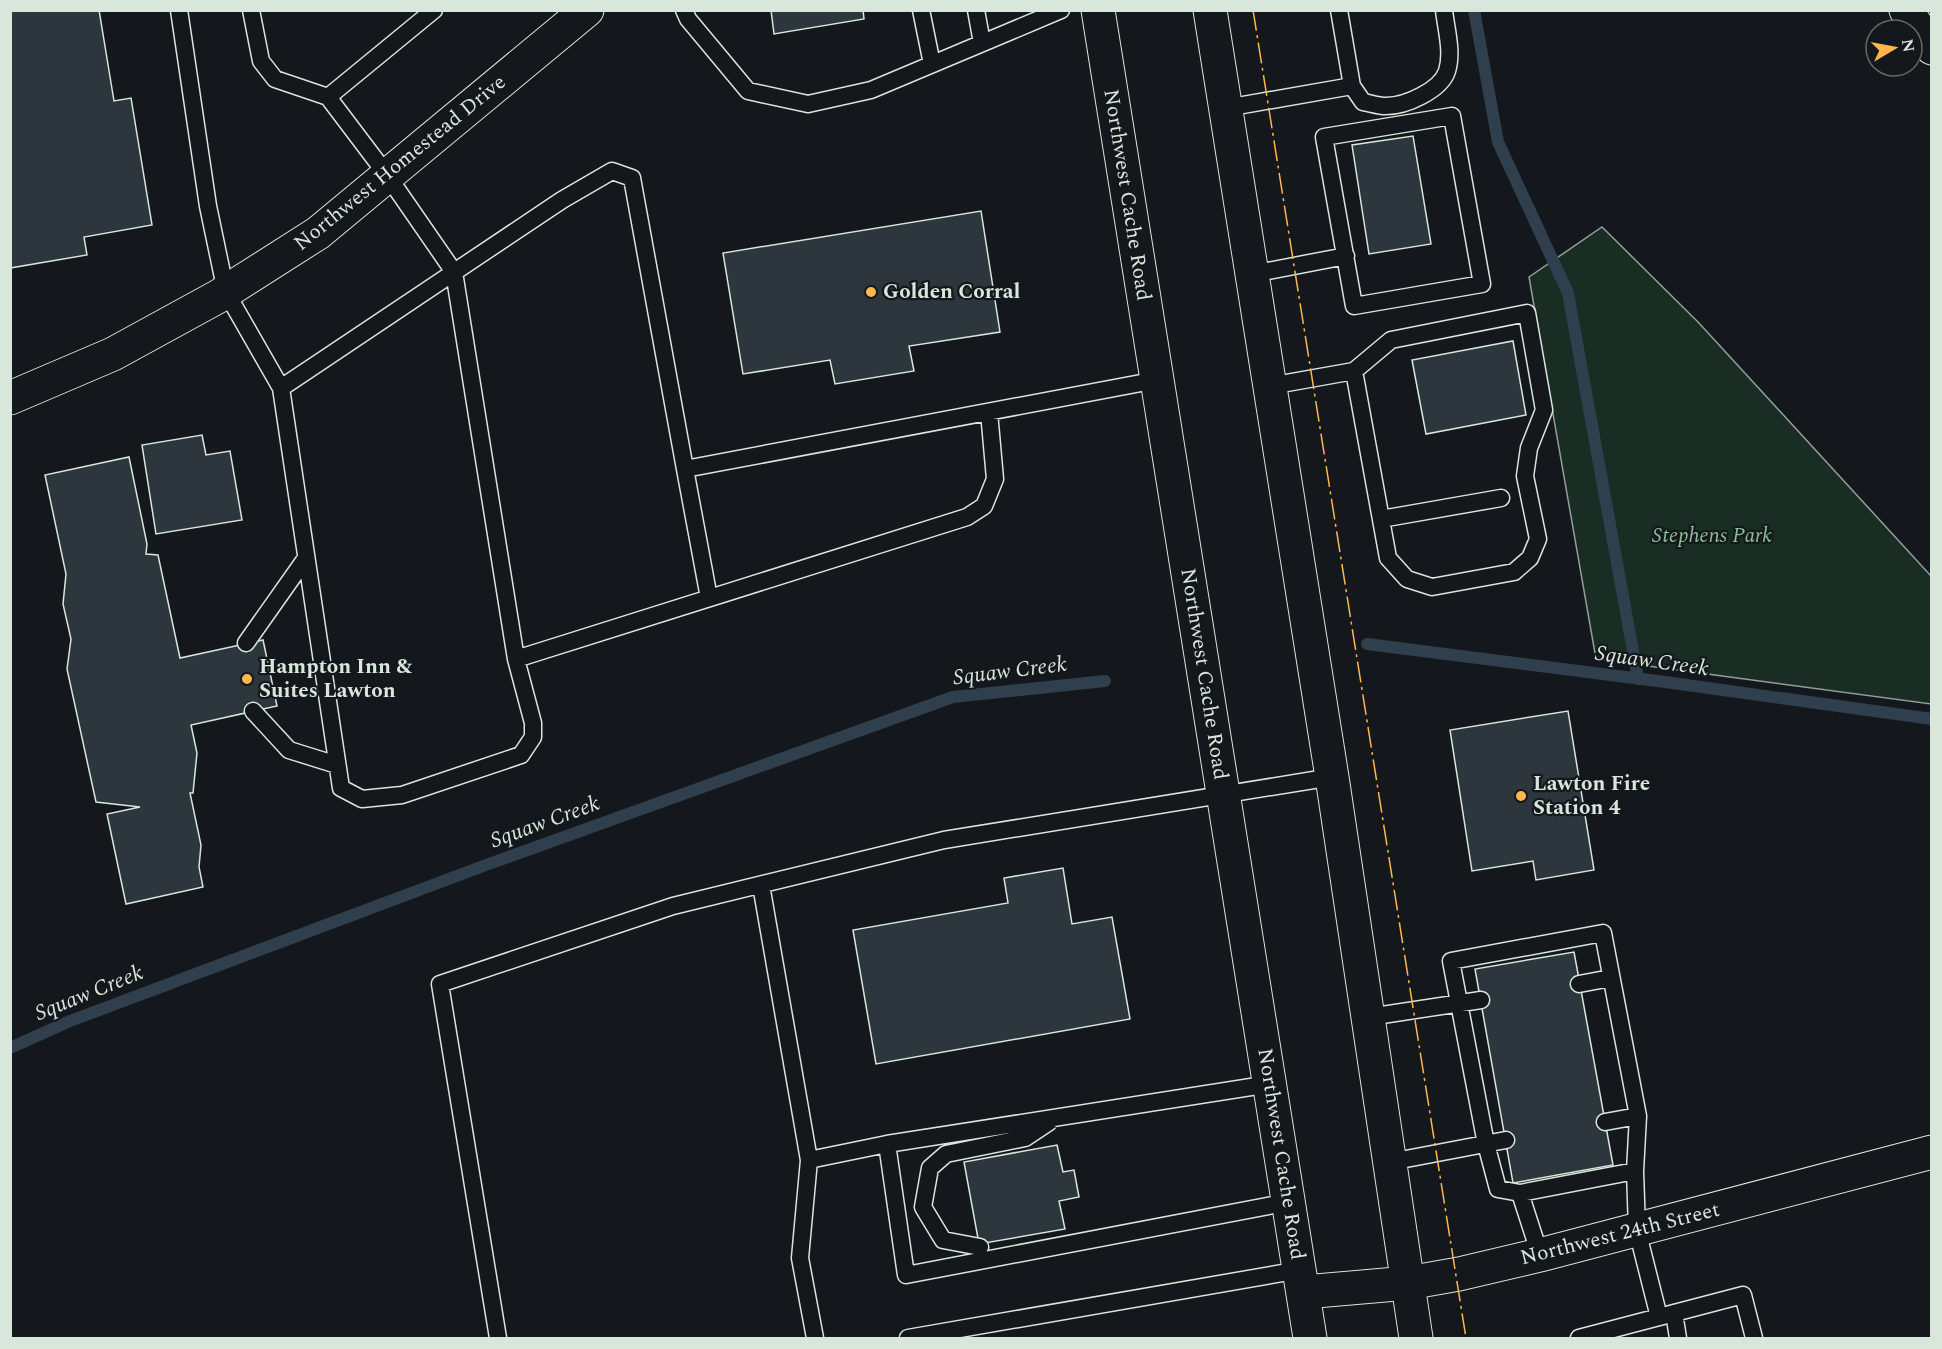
<svg xmlns="http://www.w3.org/2000/svg" width="1942" height="1349" font-family="Spectral,serif">
  <rect width="100%" height="100%" fill="#14181c"/>
  <path fill="#1a2d24" stroke="#939e99" stroke-width="1.5" d="M 1602,227 L 1698,322 L 1931,576 L 1931,704 L 1596,659 L 1529,277 Z"/>
  <g fill="none" stroke-linecap="round" stroke-linejoin="round">
    <path stroke="#2f3f4d" stroke-width="12" d="M 1474,10 L 1498,142 L 1568,293 L 1638,679
      M 1367,644 L 1665,682 L 1932,719
      M 10,1048 L 70,1021 L 486,865 L 953,697 L 1105,681"/>
  </g>
  <path fill="#2c363c" stroke="#d8e6dc" stroke-width="1.5" d="M 10,10 L 99,10 L 114,101 L 131,98 L 152,225 L 84,237 L 87,255 L 10,268 Z
    M 771,10 L 863,10 L 864,19 L 774,34 Z
    M 1413,136 L 1431,244 L 1369,254 L 1352,145 Z
    M 981,211 L 1000,332 L 909,346 L 914,371 L 835,384 L 830,360 L 743,374 L 723,253 Z
    M 1513,341 L 1526,415 L 1426,434 L 1412,360 Z
    M 202,435 L 206,455 L 230,451 L 242,520 L 156,534 L 142,445 Z
    M 129,457 L 147,544 L 146,554 L 158,555 L 180,658 L 263,640 L 277,706 L 191,725 L 197,753 L 193,793 L 190,793 L 201,845 L 199,867 L 203,887 L 126,904 L 107,814 L 140,807 L 96,802 L 67,669 L 71,639 L 63,604 L 66,574 L 45,475 Z
    M 1568,711 L 1594,870 L 1536,880 L 1533,861 L 1472,871 L 1450,730 Z
    M 1063,868 L 1072,924 L 1112,917 L 1130,1019 L 876,1064 L 853,930 L 1008,903 L 1004,878 Z
    M 1574,952 L 1613,1165 L 1513,1183 L 1475,969 Z
    M 1057,1145 L 1063,1172 L 1074,1170 L 1079,1197 L 1059,1201 L 1065,1229 L 979,1244 L 964,1162 Z"/>
  <g fill="none" stroke-linecap="round" stroke-linejoin="round">
    <defs>
      <path id="lane" d="M 179,10 L 208,206 L 226,292 L 281,388
        M 251,10 L 261,61 L 275,79 L 328,97
        M 434,10 L 328,97 L 387,175 L 454,272 L 516,659
        M 684,10 L 688,19 L 748,91 L 808,104 L 871,90 L 1061,10
        M 921,10 L 932,64
        M 976,10 L 982,43
        M 1352,86 L 1363,102 C 1370,103 1378,106 1386,106 C 1406,106 1441,90 1447,71 C 1453,52 1446,29 1444,10
        M 1226,108 L 1352,86 L 1339,10
        M 1452,116 L 1482,284 L 1354,306 L 1324,137 Z
        M 1252,274 L 1346,256
        M 1270,386 L 1354,371 L 1391,340 L 1527,313 L 1544,410 L 1529,448 L 1525,476 L 1538,539 L 1530,558 L 1514,572 L 1432,587 L 1407,579 L 1388,558 L 1354,371
        M 989,412 L 995,479 L 984,506 L 967,517 L 516,659 L 533,723 L 533,737 L 521,755 L 402,795 L 362,799 L 341,788 L 281,388 L 562,200 L 612,171 L 632,178 L 685,469 L 1157,380
        M 685,469 L 709,598
        M 1381,519 L 1501,498
        M 246,643 L 306,558
        M 253,711 L 289,750 L 337,765
        M 761,885 L 809,1160 L 800,1258 L 815,1338
        M 1579,984 L 1611,978
        M 1369,1017 L 1481,1000
        M 1270,1084 L 887,1144 L 906,1275 L 1289,1202
        M 1605,1122 L 1638,1116 L 1603,933 L 1451,961 L 1486,1144 L 1498,1189 L 1520,1193 L 1635,1171 L 1638,1116
        M 809,1160 L 887,1144
        M 1390,1162 L 1506,1140
        M 1635,1171 L 1637,1230 L 1659,1317
        M 1520,1193 L 1540,1255
        M 980,1247 L 943,1240 L 923,1207 L 930,1168 L 946,1154 L 1025,1138 L 1049,1122
        M 1674,1313 L 1678,1338
        M 498,1338 L 440,984 L 673,906 L 944,840 L 1332,777
        M 908,1338 L 1300,1270
        M 1579,1338 L 1743,1295 L 1754,1338"/>
      <path id="street" d="M 1906,10 L 1932,48
        M 10,398 L 113,354 L 219,296 L 318,233 L 587,10
        M 1304,1292 L 1408,1283 L 1459,1274 L 1540,1255 L 1932,1152"/>
      <path id="primary" d="M 1098,10 L 1310,1338
        M 1210,10 L 1332,777 L 1416,1338"/>
    </defs>
    <use href="#lane" stroke="#d8e6dc" stroke-width="19"/>
    <use href="#street" stroke="#d8e6dc" stroke-width="35"/>
    <use href="#primary" stroke="#d8e6dc" stroke-width="35"/>
    <use href="#lane" stroke="#14181c" stroke-width="16"/>
    <use href="#street" stroke="#14181c" stroke-width="33"/>
    <use href="#primary" stroke="#14181c" stroke-width="33"/>
    <path stroke="#ffb74d" stroke-width="1.5" stroke-dasharray="21 4.5 3 4.5" stroke-linecap="butt" d="M 1253,10 L 1466,1338"/>
  </g>
  <g fill="#ffb74d" stroke="#14181c" stroke-width="2">
    <circle cx="871" cy="292" r="6"/>
    <circle cx="247" cy="679" r="6"/>
    <circle cx="1521" cy="796" r="6"/>
  </g>
  <g text-anchor="middle" dominant-baseline="central" stroke-width="4.5" stroke-linejoin="round" paint-order="stroke">
    <g font-size="21" fill="#d8e6dc" stroke="#14181c">
      <text transform="translate(400 163) rotate(-39)">Northwest Homestead Drive</text>
      <text transform="translate(1127 195) rotate(81)">Northwest Cache Road</text>
      <text transform="translate(1204 674) rotate(81)">Northwest Cache Road</text>
      <text transform="translate(1281 1154) rotate(81)">Northwest Cache Road</text>
      <text transform="translate(1620 1234) rotate(-14)">Northwest 24th Street</text>
    </g>
    <g font-size="21" font-weight="bold" fill="#d8e6dc" stroke="#14181c" text-anchor="start">
      <text x="883" y="292">Golden Corral</text>
      <text x="259" y="667">Hampton Inn &amp;<tspan x="259" dy="24">Suites Lawton</tspan></text>
      <text x="1533" y="784">Lawton Fire<tspan x="1533" dy="24">Station 4</tspan></text>
    </g>
    <g font-size="21" font-style="italic" fill="#8ac095" stroke="#14181c">
      <text x="1712" y="536">Stephens Park</text>
    </g>
    <g font-size="22" font-style="italic" fill="#d8e6dc" stroke="#14181c">
      <text transform="translate(1652 661) rotate(8)">Squaw Creek</text>
      <text transform="translate(1010 671) rotate(-7)">Squaw Creek</text>
      <text transform="translate(545 822) rotate(-20)">Squaw Creek</text>
      <text transform="translate(89 993) rotate(-22)">Squaw Creek</text>
    </g>
  </g>
  <rect width="1942" height="1349" fill="none" stroke="#d8e6dc" stroke-width="24"/>
  <g transform="translate(1894 48) rotate(80)"><circle r="28" fill="#14181c" stroke="#626a69" stroke-width="1.5"/>
  <path d="M0-4.5L10 22L0 15L-10 22Z" fill="#ffb74d"/>
  <text y="-9" font-size="16" font-weight="bold" text-anchor="middle" fill="#d8e6dc">N</text>
  </g>
</svg>
